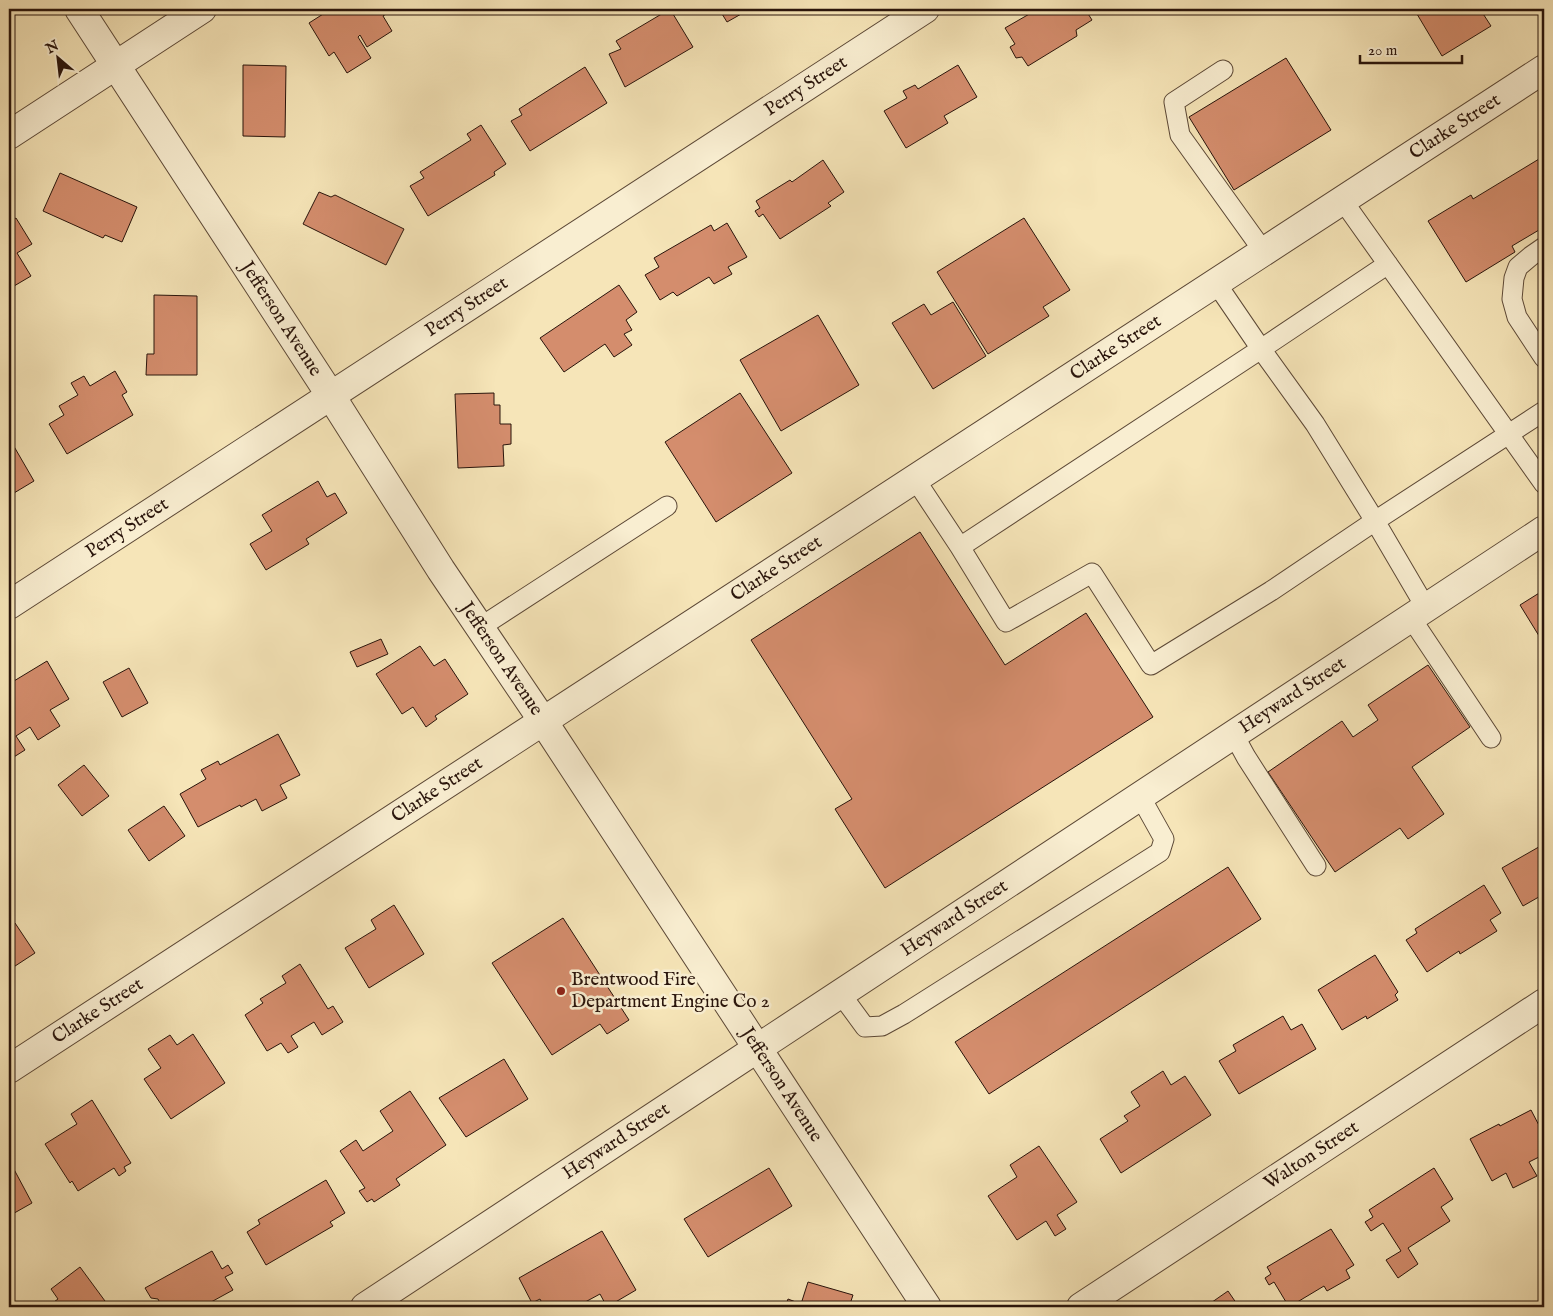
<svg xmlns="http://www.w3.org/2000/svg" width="1553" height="1316" font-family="'IM FELL English',serif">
  <rect width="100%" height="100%" fill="#f6e5b8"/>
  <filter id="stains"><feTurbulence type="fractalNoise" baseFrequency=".004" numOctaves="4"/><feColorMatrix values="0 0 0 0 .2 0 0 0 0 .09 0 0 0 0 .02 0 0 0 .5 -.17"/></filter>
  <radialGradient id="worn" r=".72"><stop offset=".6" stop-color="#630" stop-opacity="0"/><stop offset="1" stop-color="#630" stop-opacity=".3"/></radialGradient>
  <path fill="#d48d6d" stroke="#29140b" d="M 331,9 L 387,9 L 389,12 L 383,16 L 392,31 L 367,47 L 360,35 L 358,37 L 371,58 L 347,73 L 334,52 L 329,56 L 309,23 Z
    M 670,9 L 693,47 L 625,87 L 609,54 L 621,49 L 616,41 Z
    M 719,9 L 750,9 L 727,22 Z
    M 1038,9 L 1085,9 L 1092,20 L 1076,30 L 1077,36 L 1028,66 L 1022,57 L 1016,58 L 1010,47 L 1015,44 L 1005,28 Z
    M 1414,9 L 1480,9 L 1491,26 L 1442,56 Z
    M 1286,58 L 1331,130 L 1234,190 L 1189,117 Z
    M 243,65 L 286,66 L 285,137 L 243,136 Z
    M 958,65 L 977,97 L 944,116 L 948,123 L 906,148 L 884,111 L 907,98 L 903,91 L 915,85 L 918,89 Z
    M 585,67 L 607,103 L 530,151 L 511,121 L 522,115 L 519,109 Z
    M 481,125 L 506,164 L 494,172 L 495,175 L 428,216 L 410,186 L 424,178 L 420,172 L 471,140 L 467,134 Z
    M 1544,156 L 1544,227 L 1512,246 L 1515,252 L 1466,282 L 1428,221 L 1471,195 L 1473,199 Z
    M 823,160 L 844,192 L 828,203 L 831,206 L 780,239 L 763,214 L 759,217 L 755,211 L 760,208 L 756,201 L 790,180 L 792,182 Z
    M 60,173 L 137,207 L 122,242 L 105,235 L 103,238 L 43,211 Z
    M 319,192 L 331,197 L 335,195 L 404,229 L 386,265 L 303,224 Z
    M 16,218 L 32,244 L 17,253 L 31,276 L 9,289 L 9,222 Z
    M 1024,218 L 1070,290 L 1043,307 L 1049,316 L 988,354 L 937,272 Z
    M 727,223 L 747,257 L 728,267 L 732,274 L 714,284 L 709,277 L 677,296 L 673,292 L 660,300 L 645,275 L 659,267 L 654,258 L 711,225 L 714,231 Z
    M 619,285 L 637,312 L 626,320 L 632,330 L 624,334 L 632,345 L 614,357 L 605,344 L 564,372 L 540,338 Z
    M 154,295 L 197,296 L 197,375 L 146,375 L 147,354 L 154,354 Z
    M 953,302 L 986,356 L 933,389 L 892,323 L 924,304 L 931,315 Z
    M 818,315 L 859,385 L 781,431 L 740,360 Z
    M 115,371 L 127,392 L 122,395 L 133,415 L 67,454 L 49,424 L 64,415 L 59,406 L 78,395 L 71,383 L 84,376 L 90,386 Z
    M 494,393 L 494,405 L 500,405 L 500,424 L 511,424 L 511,444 L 503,445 L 504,466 L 458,468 L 455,394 Z
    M 740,393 L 792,473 L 716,522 L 665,442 Z
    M 12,443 L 34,481 L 9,496 L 9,445 Z
    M 318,481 L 327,497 L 335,493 L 347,513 L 306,539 L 309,544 L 266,570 L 250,544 L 272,531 L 262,515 Z
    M 920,532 L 1005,665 L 1086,613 L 1153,717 L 885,888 L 835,809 L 852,799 L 751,640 Z
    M 1544,590 L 1544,644 L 1520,605 Z
    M 381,639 L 388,654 L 357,667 L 350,652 Z
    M 420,646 L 434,666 L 445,659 L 468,694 L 435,716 L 437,719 L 426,727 L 413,707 L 402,714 L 376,674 Z
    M 47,661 L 69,699 L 50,710 L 60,726 L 38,740 L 30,727 L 16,736 L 25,750 L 9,760 L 9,684 Z
    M 1428,665 L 1470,727 L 1412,767 L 1444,814 L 1408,839 L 1400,828 L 1335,872 L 1268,772 L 1342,721 L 1353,737 L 1378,720 L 1368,705 Z
    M 129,668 L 148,703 L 122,717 L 103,682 Z
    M 278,734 L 300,775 L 280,785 L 287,798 L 262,811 L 256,799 L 241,807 L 240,805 L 198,827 L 180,794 L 206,779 L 201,770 L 218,761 L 220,765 Z
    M 84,765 L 109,796 L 82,816 L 58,785 Z
    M 164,806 L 185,836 L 149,861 L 128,830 Z
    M 1544,844 L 1544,894 L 1523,906 L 1502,868 Z
    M 1228,867 L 1261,919 L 989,1094 L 955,1042 Z
    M 1484,885 L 1501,913 L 1490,920 L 1497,931 L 1460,954 L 1459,951 L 1427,972 L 1406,940 L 1417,933 L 1415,929 Z
    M 394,905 L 424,954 L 369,988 L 345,948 L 376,929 L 371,920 Z
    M 563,918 L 629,1020 L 607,1034 L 600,1024 L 552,1055 L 492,963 Z
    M 15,923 L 35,953 L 9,970 L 9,926 Z
    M 1375,955 L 1398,992 L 1395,995 L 1398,1000 L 1367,1019 L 1366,1016 L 1342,1030 L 1318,990 Z
    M 300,964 L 328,1009 L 333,1006 L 343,1022 L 322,1035 L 314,1022 L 291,1036 L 298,1047 L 288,1053 L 281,1043 L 267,1051 L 245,1015 L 263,1003 L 260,999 L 286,983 L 282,976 Z
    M 1283,1016 L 1291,1030 L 1302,1024 L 1316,1049 L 1239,1094 L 1219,1061 L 1236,1051 L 1233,1045 Z
    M 193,1034 L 225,1083 L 171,1119 L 144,1079 L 161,1068 L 148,1049 L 170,1035 L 177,1045 Z
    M 504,1059 L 528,1099 L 466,1137 L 439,1098 Z
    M 1163,1071 L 1171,1085 L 1185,1076 L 1211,1115 L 1121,1173 L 1100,1139 L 1128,1121 L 1124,1116 L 1140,1106 L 1131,1092 Z
    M 410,1091 L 446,1145 L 396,1179 L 400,1185 L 374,1202 L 372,1199 L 367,1202 L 359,1191 L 365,1188 L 340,1151 L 356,1140 L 363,1151 L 393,1131 L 380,1111 Z
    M 92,1100 L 131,1163 L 124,1167 L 126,1171 L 119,1176 L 114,1168 L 78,1191 L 72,1181 L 70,1183 L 45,1144 L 77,1124 L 71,1114 Z
    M 1531,1110 L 1544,1135 L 1544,1163 L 1541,1156 L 1529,1162 L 1537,1176 L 1513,1188 L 1506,1173 L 1492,1181 L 1470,1139 L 1499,1124 L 1500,1126 Z
    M 1039,1146 L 1077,1202 L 1057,1215 L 1066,1229 L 1055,1236 L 1046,1221 L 1017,1240 L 988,1196 L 1017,1177 L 1010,1165 Z
    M 9,1160 L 32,1203 L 9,1216 Z
    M 769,1168 L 792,1206 L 708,1257 L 684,1219 Z
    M 1434,1168 L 1453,1199 L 1441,1207 L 1450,1221 L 1408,1248 L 1418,1264 L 1398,1278 L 1386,1260 L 1401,1251 L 1383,1223 L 1371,1231 L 1365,1222 L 1373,1217 L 1369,1210 Z
    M 326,1180 L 345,1213 L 330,1222 L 333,1226 L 266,1265 L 247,1232 L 260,1224 L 258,1220 Z
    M 1331,1229 L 1354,1265 L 1346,1270 L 1350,1278 L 1327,1291 L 1324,1286 L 1289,1307 L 1274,1282 L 1269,1285 L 1265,1278 L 1271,1274 L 1267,1267 Z
    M 602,1231 L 636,1290 L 607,1307 L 600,1294 L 576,1307 L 544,1307 L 540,1299 L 532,1303 L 519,1278 Z
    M 212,1251 L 222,1269 L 228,1265 L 233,1273 L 225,1277 L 233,1290 L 202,1307 L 162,1307 L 158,1299 L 151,1298 L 145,1288 Z
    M 80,1267 L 105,1301 L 96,1307 L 47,1307 L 58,1299 L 51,1289 Z
    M 808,1282 L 853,1295 L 849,1307 L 785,1307 L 788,1299 L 801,1304 Z
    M 1228,1291 L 1239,1307 L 1205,1307 Z"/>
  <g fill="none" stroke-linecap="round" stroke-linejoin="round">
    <defs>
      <path id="lane" d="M 1223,70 L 1174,102 L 1180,135 L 1264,252
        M 1343,201 L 1544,484
        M 1544,247 L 1531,256 L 1518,267 L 1514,278 L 1512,299 L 1517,317 L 1544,358
        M 1388,264 L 1261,349 L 1315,424 L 1375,521 L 1544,411
        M 915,479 L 960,547 L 1261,349 L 1216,283
        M 960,547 L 1006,622 L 1092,573 L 1151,665 L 1271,591 L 1375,521 L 1426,608
        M 1411,618 L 1491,738
        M 479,628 L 667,506
        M 1234,735 L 1246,757 L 1316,866
        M 840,993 L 865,1027 L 882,1026 L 904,1014 L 1160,852 L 1164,839 L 1140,796"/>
      <g id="street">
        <path id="s1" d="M 79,9 L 331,396 L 441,570 L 543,721 L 927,1307"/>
        <path d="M 9,135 L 202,9"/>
        <path id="s2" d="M 9,605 L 925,9"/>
        <path id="s3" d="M 9,1069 L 1544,69"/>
        <path id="s4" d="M 365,1307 L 1544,530"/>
        <path id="s5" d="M 1081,1307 L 1544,1003"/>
      </g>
    </defs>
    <use href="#lane" stroke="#5c4836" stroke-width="21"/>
    <use href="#street" stroke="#5c4836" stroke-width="30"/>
    <use href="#lane" stroke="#f9eed1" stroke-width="19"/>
    <use href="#street" stroke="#f9eed1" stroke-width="28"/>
  </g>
  <circle fill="#8f2418" stroke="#f9eed1" stroke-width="2" cx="561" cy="991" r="5"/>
  <g text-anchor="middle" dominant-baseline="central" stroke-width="5" stroke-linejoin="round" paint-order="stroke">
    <g font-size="19" fill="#29140b" stroke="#f9eed1">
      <text stroke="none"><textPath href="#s2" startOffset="951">Perry Street</textPath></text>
      <text stroke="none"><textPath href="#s3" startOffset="1726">Clarke Street</textPath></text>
      <text stroke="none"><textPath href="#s2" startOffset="546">Perry Street</textPath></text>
      <text stroke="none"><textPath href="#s1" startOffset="370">Jefferson Avenue</textPath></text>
      <text stroke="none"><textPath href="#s3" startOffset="1321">Clarke Street</textPath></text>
      <text stroke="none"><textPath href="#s2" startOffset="141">Perry Street</textPath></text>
      <text stroke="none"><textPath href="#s3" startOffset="916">Clarke Street</textPath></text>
      <text stroke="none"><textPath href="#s1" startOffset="775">Jefferson Avenue</textPath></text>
      <text stroke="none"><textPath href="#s4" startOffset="1111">Heyward Street</textPath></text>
      <text stroke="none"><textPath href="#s3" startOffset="511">Clarke Street</textPath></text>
      <text stroke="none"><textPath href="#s4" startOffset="706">Heyward Street</textPath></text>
      <text stroke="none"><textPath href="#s3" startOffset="106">Clarke Street</textPath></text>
      <text stroke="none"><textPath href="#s1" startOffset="1285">Jefferson Avenue</textPath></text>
      <text stroke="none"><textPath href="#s4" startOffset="301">Heyward Street</textPath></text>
      <text stroke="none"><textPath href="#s5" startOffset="276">Walton Street</textPath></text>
    </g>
    <g font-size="19" fill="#29140b" stroke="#f9eed1" text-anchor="start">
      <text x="571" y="980">Brentwood Fire<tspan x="571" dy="22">Department Engine Co 2</tspan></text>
    </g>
  </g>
  <rect width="1553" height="1316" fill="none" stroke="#f6e5b8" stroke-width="30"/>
  <rect x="10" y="10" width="1533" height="1296" fill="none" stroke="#29140b" stroke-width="2.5"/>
  <rect x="15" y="15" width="1523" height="1286" fill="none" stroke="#29140b"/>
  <g transform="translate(58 58) rotate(332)" stroke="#f9eed1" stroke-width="4" paint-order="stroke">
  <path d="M0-4L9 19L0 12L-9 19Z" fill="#29140b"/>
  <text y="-8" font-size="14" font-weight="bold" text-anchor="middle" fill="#29140b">N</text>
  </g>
  <path d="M1360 55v8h102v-8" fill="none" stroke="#29140b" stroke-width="2.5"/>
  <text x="1368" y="55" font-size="15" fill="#29140b" stroke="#f9eed1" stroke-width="4" paint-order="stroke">20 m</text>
  <rect width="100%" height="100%" filter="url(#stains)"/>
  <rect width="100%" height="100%" fill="url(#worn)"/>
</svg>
